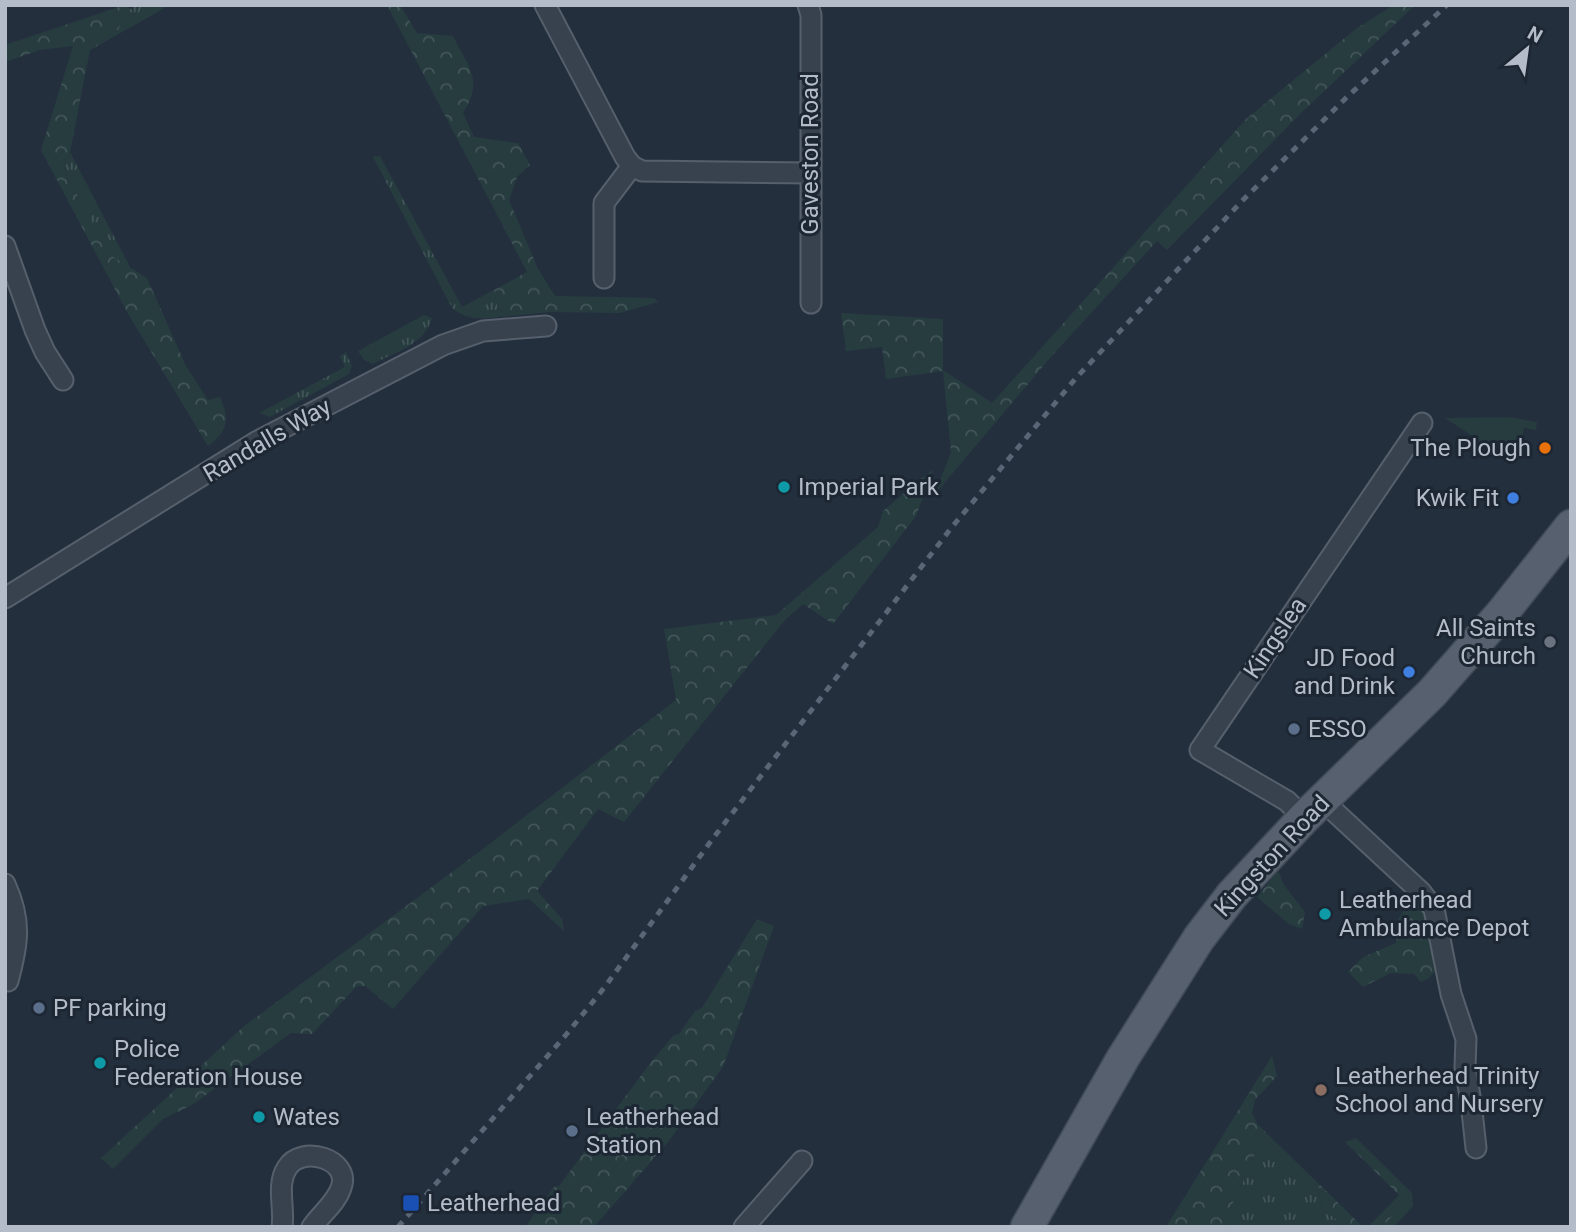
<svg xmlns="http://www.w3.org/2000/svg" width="1576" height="1232" font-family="Roboto,sans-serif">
  <defs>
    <pattern id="grass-tufts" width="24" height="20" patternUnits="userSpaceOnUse" patternTransform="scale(1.75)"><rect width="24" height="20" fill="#263c3f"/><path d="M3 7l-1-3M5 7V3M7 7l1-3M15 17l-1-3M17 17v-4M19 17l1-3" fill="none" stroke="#435659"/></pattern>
    <pattern id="forest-crowns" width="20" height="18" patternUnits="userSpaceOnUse" patternTransform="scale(1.75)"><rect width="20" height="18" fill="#263c3f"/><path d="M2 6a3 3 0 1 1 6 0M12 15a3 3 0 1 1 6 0" fill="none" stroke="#435659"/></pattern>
  </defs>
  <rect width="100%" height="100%" fill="#242f3e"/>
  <path fill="url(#grass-tufts)" d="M 138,5 L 170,5 L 90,50 L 116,30 L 130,9 Z
    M 70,152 L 131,269 L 110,256 L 63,169 Z
    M 380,156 L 462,307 L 494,290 L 498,308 L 509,316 C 487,318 471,323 452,308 L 373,157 Z
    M 424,315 L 432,318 C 424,345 396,352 373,364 L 364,360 L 358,351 Z
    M 346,352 L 352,366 L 349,374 L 270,417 L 259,413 L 345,367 L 340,356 Z
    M 1258,1125 L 1318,1183 L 1321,1208 L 1347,1227 L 1227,1227 L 1232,1205 L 1254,1158 Z
    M 1412,1193 L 1413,1206 L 1394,1227 L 1381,1227 L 1393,1216 Z"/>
  <path fill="url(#forest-crowns)" d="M 125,5 L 130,9 L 116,30 L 90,50 L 70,152 L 63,169 L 110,255 L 147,278 L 186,366 L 208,400 L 220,397 C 230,420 228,431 208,446 L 127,312 L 41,150 L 73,46 L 40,50 L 5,62 L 5,45 Z
    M 387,5 L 400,5 L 417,33 L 453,36 C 469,68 484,81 463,113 L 474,137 L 518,143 L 530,165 L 517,177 L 509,200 L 538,269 L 555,296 L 654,298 L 658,302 L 620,313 L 551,312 L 509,316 L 498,308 L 494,290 L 527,272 Z
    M 1394,5 L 1415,5 L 1300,114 L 1167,250 L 1157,241 L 1050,358 L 935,494 L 951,452 L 943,371 L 886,379 L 882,347 L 846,351 L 841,313 L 943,319 L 943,370 L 992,403 L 1246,119 L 1357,28 Z
    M 933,469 L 916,516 L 833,624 L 803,604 L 785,620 L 624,822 L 598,809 L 537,891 L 562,919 L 564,931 L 529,899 L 483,906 L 393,1009 L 365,986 L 357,986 L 312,1034 L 291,1033 L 192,1105 L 163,1119 L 113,1169 L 101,1158 L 243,1027 L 479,852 L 676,700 L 664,629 L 776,615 L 878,527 L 883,511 Z
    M 1278,871 L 1284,885 L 1305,912 L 1302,929 L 1289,924 L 1257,897 Z
    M 1412,897 L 1422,908 L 1437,969 L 1429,978 L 1421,982 L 1414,974 L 1391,973 L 1363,987 L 1348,972 L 1363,957 L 1396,943 L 1397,921 Z
    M 757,919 L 774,926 L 723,1067 L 668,1142 L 594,1227 L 525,1227 L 554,1187 L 559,1186 L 651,1062 L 673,1036 L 679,1034 L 695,1011 L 702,1008 Z
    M 1272,1056 L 1277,1076 L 1255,1100 L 1252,1113 L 1258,1125 L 1254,1158 L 1232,1205 L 1227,1227 L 1166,1227 Z
    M 1356,1138 L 1412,1193 L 1393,1216 L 1381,1227 L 1368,1227 L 1399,1195 L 1345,1142 Z
    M 1318,1183 L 1363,1227 L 1347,1227 L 1321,1208 Z"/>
  <path fill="#263c3f" d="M 1509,417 L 1537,422 L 1536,430 L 1524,428 L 1520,449 L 1505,447 L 1502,459 L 1489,447 L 1445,418 Z"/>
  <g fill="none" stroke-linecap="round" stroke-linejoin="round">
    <defs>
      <path id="street" d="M 545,5 L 625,157 L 632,166 L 642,171 L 810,173
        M 808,5 L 811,15 L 811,303
        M 5,246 L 35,330 L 45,352 L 63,380
        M 604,278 L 604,203 L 632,166
        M 5,598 L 256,442 L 443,345 L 483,331 L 546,326
        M 1323,801 L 1421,892 L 1434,909 L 1451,994 L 1466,1039 L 1465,1067 L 1471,1102 L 1476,1148
        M 1304,818 L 1287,801 L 1200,750 L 1422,423
        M 5,884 C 22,921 18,944 8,981
        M 282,1227 C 285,1208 276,1185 287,1168 C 301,1144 352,1159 341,1188 C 336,1203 321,1214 312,1227
        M 744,1227 L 802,1161"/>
      <path id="primary" d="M 1027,1227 L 1123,1058 L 1199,938 L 1232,895 L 1304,818 L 1432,693 L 1503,612 L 1571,526"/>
    </defs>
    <use href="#street" stroke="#565f6c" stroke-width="23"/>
    <use href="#primary" stroke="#414a57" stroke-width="35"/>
    <use href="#street" stroke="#38414e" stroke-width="19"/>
    <use href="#primary" stroke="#56606e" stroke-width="32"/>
    <path stroke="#5a6575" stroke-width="5" stroke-dasharray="7 7" stroke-linecap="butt" d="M 398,1227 L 565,1036 L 604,988 L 714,837 L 952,527 L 1076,378 L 1243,200 L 1347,97 L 1447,5"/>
  </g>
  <circle fill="#e8710a" stroke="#1d2633" stroke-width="2.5" cx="1545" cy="448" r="7"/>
  <g fill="#0f9aa8" stroke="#1d2633" stroke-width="2.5">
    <circle cx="784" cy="487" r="7"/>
    <circle cx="1325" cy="914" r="7"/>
    <circle cx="100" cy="1063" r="7"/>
    <circle cx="259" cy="1117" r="7"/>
  </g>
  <g fill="#3f7fe0" stroke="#1d2633" stroke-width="2.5">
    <circle cx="1513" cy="498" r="7"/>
    <circle cx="1409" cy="672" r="7"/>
  </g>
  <circle fill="#6b7280" stroke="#1d2633" stroke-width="2.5" cx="1550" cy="642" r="7"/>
  <g fill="#5c6f8a" stroke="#1d2633" stroke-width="2.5">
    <circle cx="1294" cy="729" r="7"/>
    <circle cx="39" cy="1008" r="7"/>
    <circle cx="572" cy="1131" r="7"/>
  </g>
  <circle fill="#8d6e63" stroke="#1d2633" stroke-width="2.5" cx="1321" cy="1090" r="7"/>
  <rect fill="#1a4fb4" stroke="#1d2633" stroke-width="2.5" x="402" y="1194" width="18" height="18" rx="3.5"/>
  <g text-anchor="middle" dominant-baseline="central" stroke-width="6" stroke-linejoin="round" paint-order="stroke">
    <g font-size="24" fill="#b4bcc9" stroke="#1d2633">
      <text transform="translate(810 154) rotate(-90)">Gaveston Road</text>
      <text transform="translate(267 440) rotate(-30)">Randalls Way</text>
      <text transform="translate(1275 638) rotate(-56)">Kingslea</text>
      <text transform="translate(1272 856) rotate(-47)">Kingston Road</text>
    </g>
    <g font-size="24" fill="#b4bcc9" stroke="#1d2633" text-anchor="start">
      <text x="1531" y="448" text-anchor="end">The Plough</text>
      <text x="798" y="487">Imperial Park</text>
      <text x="1499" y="498" text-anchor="end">Kwik Fit</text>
      <text x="1536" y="628" text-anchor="end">All Saints<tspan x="1536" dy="28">Church</tspan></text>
      <text x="1395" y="658" text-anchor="end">JD Food<tspan x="1395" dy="28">and Drink</tspan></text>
      <text x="1308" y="729">ESSO</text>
      <text x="1339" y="900">Leatherhead<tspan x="1339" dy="28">Ambulance Depot</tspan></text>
      <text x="53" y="1008">PF parking</text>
      <text x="114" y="1049">Police<tspan x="114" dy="28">Federation House</tspan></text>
      <text x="1335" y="1076">Leatherhead Trinity<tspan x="1335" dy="28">School and Nursery</tspan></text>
      <text x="273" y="1117">Wates</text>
      <text x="586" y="1117">Leatherhead<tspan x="586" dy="28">Station</tspan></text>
      <text x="427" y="1203">Leatherhead</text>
    </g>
  </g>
  <rect width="1576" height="1232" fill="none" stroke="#b4bcc9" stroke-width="14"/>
  <g transform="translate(1527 49) rotate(29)" stroke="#1d2633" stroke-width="5" paint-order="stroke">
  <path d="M0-5L12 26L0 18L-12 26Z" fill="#b4bcc9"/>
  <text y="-10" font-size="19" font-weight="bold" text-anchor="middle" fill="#b4bcc9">N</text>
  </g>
</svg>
